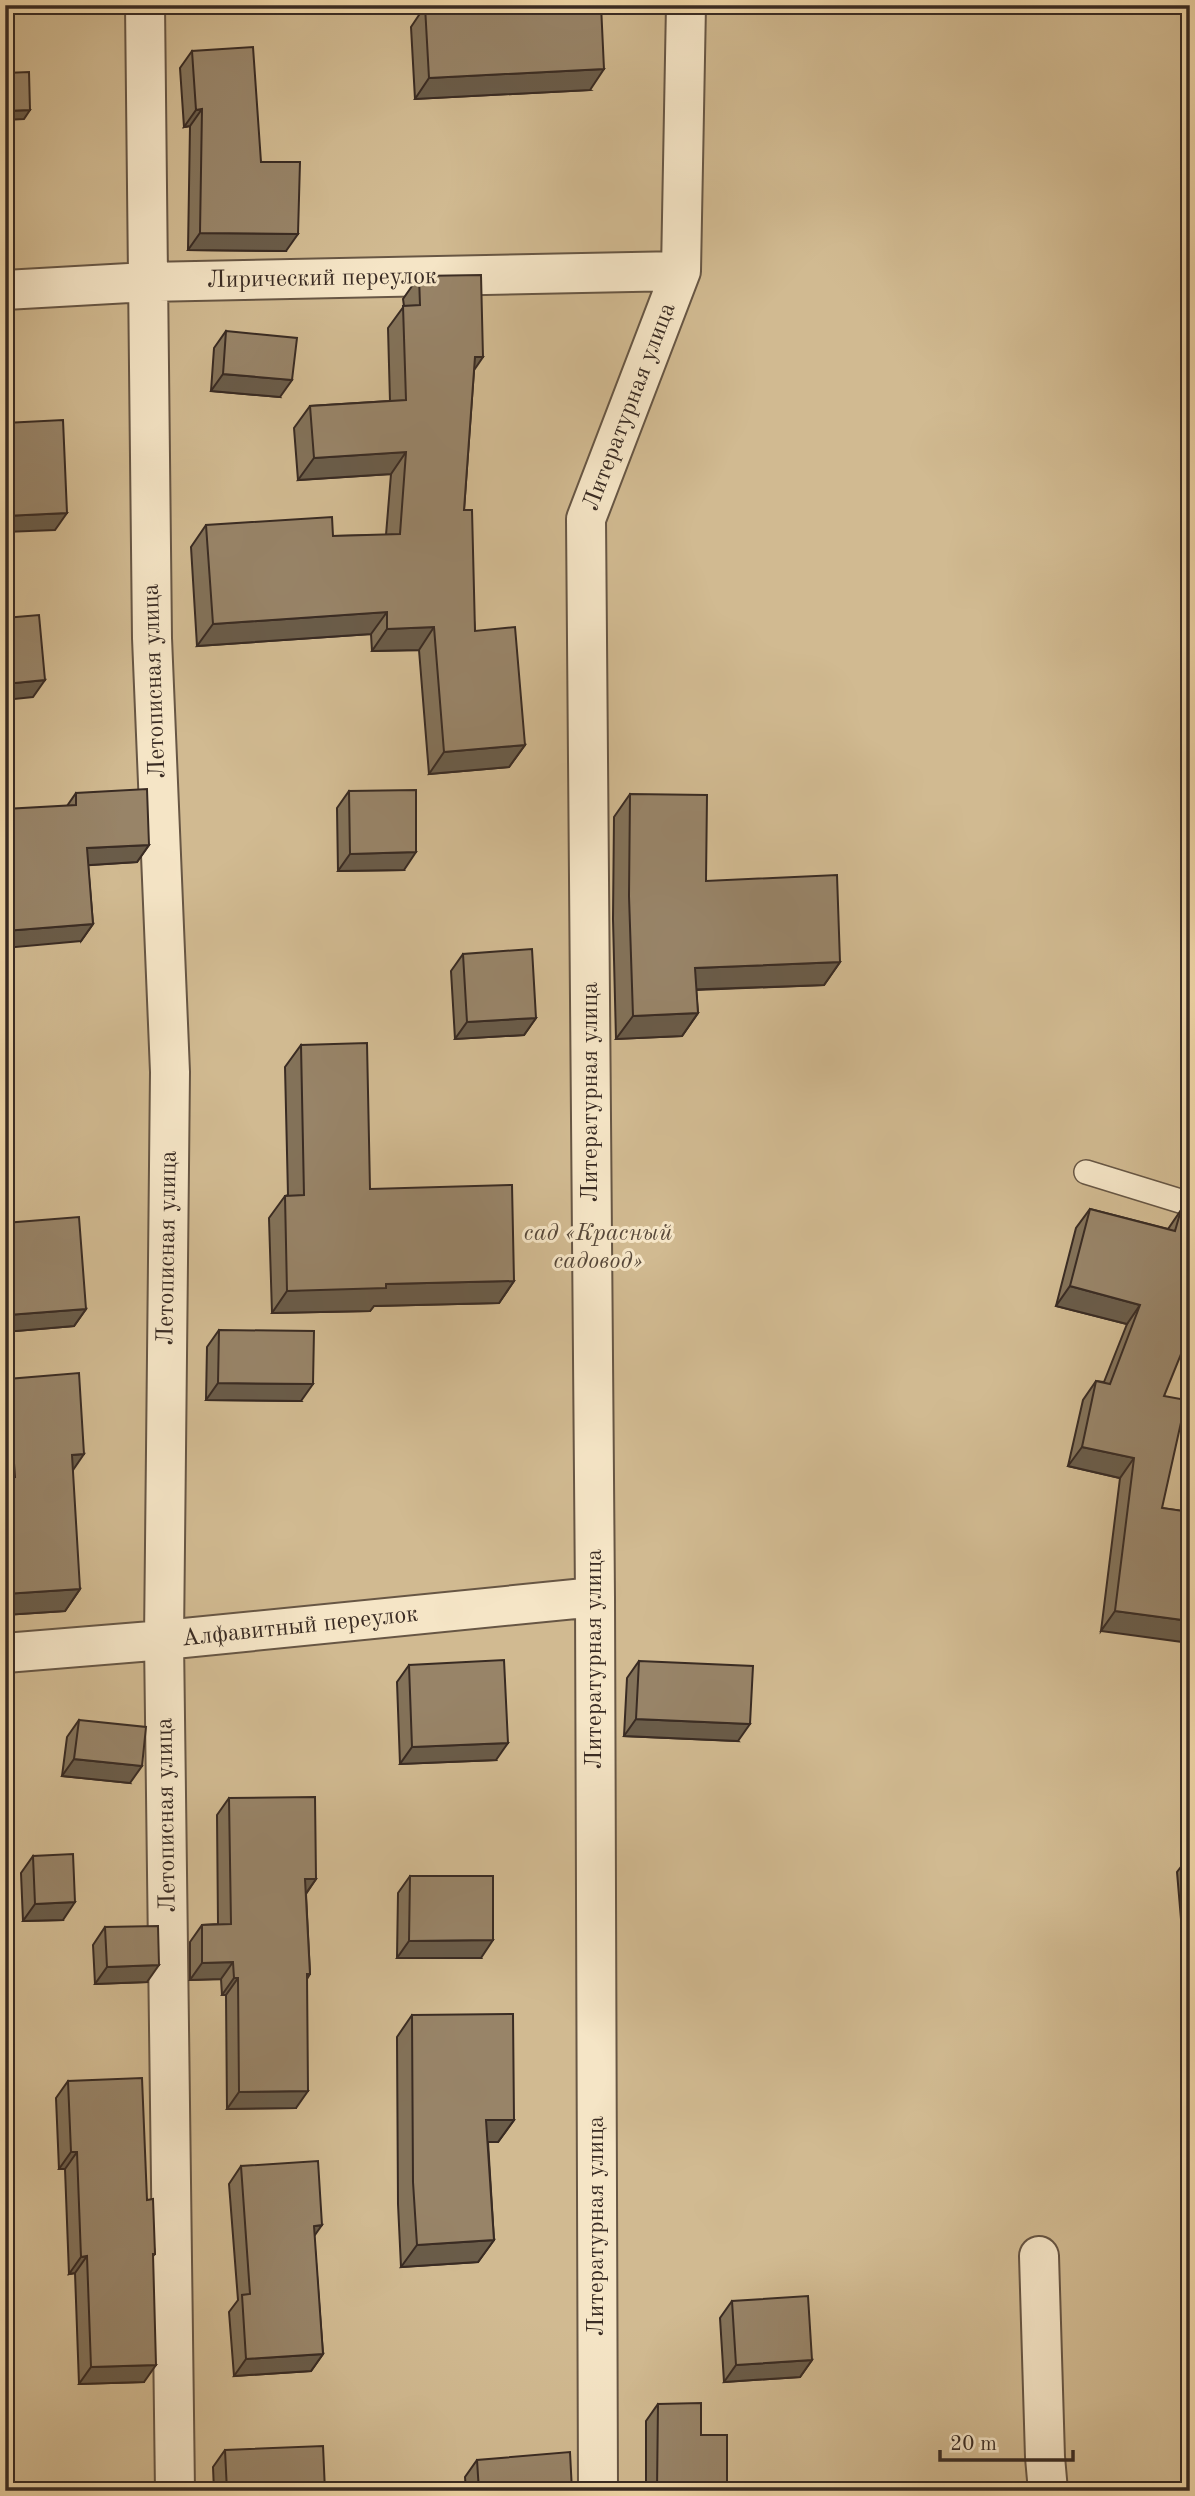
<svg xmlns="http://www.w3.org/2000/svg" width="1195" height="2496" font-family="'Old Standard TT',serif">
  <rect width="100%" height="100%" fill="#f0d7a8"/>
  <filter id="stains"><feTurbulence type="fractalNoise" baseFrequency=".00286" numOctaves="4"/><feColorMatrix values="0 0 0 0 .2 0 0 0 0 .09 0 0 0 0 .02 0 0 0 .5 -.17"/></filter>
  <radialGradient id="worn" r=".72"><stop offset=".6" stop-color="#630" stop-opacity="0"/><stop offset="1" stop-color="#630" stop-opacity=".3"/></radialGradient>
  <path fill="#d1ba91" stroke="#85725a" stroke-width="2" d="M 5,5 L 1190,5 L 1190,2491 L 5,2491 Z"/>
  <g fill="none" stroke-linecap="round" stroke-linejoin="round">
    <defs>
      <path id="service" d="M 1086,1172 L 1190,1204"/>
      <path id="minor" d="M 145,5 L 152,638 L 170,1072 L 164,1640 L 175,2491
        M 5,290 L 147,282 L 681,271
        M 5,1653 L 164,1640 L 595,1597
        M 1039,2256 L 1045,2457 L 1048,2491
        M 598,2491 L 595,1597 L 586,519 L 681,271 L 686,5"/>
    </defs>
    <use href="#service" stroke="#675644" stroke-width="26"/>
    <use href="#minor" stroke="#675644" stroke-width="42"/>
    <use href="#service" stroke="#f5e5c6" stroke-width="23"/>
    <use href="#minor" stroke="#f5e5c6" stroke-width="38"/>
  </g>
  <path fill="#837259" stroke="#392b23" stroke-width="2" d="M 425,6 L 590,90 L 415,99 L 411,27 Z
    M 192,51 L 261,162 L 286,251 L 188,250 L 190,126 L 184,127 L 180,68 Z
    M 419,276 L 474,370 L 464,510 L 475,631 L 525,745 L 509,767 L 429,774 L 419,650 L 372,651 L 371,634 L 197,646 L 191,547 L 206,525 L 333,536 L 386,535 L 391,474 L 298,480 L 294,428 L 310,406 L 390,401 L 388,328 L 404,306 L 403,299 Z
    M 226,331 L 280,397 L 211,391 L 214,348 Z
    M 349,791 L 404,870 L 338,871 L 337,808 Z
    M 76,793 L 149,845 L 137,862 L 88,865 L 93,924 L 81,941 L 67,806 Z
    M 630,794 L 706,881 L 840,962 L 824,985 L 696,990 L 698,1013 L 682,1036 L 616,1039 L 613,919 L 614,817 Z
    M 463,954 L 536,1018 L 524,1035 L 455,1039 L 451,971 Z
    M 301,1045 L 370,1189 L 514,1281 L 499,1303 L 374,1306 L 370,1311 L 272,1313 L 269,1218 L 285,1196 L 288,1195 L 285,1067 Z
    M 1090,1209 L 1168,1229 L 1181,1210 L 1164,1396 L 1162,1508 L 1190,1512 L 1101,1631 L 1120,1478 L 1068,1466 L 1083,1400 L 1096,1381 L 1104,1382 L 1127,1324 L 1056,1306 L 1076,1228 Z
    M 5,1223 L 86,1309 L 74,1326 L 5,1332 Z
    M 219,1330 L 301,1401 L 206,1400 L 207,1347 Z
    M 8,1379 L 80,1589 L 65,1611 L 5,1615 L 5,1383 Z
    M 639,1661 L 738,1741 L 624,1736 L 627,1678 Z
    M 409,1665 L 496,1760 L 400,1764 L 397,1682 Z
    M 79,1720 L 130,1783 L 62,1776 L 67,1737 Z
    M 229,1798 L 316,1879 L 306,1894 L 310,1974 L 307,1979 L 296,2108 L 227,2109 L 226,1995 L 222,1995 L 221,1979 L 190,1980 L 190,1942 L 202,1925 L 218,1924 L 217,1815 Z
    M 1190,1855 L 1190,1931 L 1182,1931 L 1177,1872 Z
    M 33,1856 L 63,1920 L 23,1921 L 21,1873 Z
    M 410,1876 L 481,1958 L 397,1958 L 398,1893 Z
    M 105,1927 L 147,1982 L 95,1984 L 93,1945 Z
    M 412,2015 L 514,2120 L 498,2142 L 488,2142 L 494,2240 L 478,2262 L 401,2267 L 398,2204 L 397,2037 Z
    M 68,2081 L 147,2200 L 155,2254 L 153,2256 L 144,2382 L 79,2384 L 75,2273 L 69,2274 L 65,2169 L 59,2169 L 56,2098 Z
    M 241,2166 L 314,2236 L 323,2354 L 311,2371 L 234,2376 L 229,2312 L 238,2300 L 229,2184 Z
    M 732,2301 L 812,2360 L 800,2377 L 724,2382 L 720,2318 Z
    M 658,2404 L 701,2435 L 727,2491 L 646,2491 L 646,2421 Z
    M 225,2450 L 325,2491 L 214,2491 L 213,2467 Z
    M 477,2460 L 572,2491 L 466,2491 L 465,2477 Z"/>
  <path fill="#6a5c49" stroke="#392b23" stroke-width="2" d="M 604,69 L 590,90 L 415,99 L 429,78 Z
    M 202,109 L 190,126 L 184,127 L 196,110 Z
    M 30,110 L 24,119 L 5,120 L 5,111 Z
    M 200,233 L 298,234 L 286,251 L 188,250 Z
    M 475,357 L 483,357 L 468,379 Z
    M 223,374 L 292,380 L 280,397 L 211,391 Z
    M 406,452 L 391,474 L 298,480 L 314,458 Z
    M 67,513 L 55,530 L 5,532 L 5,516 Z
    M 387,612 L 371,634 L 197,646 L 213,624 Z
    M 434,627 L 419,650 L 372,651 L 387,629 Z
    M 45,680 L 33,697 L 5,700 L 5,684 Z
    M 525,745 L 509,767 L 429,774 L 444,752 Z
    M 149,845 L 137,862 L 75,866 L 87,848 Z
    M 416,852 L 404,870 L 338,871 L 350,854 Z
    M 93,924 L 81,941 L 5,948 L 5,931 Z
    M 840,962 L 824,985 L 679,990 L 695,968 Z
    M 698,1013 L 682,1036 L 616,1039 L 633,1016 Z
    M 536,1018 L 524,1035 L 455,1039 L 467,1022 Z
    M 514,1281 L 499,1303 L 374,1306 L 370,1311 L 272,1313 L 287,1291 L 386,1284 Z
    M 1070,1286 L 1140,1305 L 1127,1324 L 1056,1306 Z
    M 86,1309 L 74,1326 L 5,1332 L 5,1318 L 8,1315 Z
    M 218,1383 L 313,1384 L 301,1401 L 206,1400 Z
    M 1082,1447 L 1134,1458 L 1120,1478 L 1068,1466 Z
    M 84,1454 L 69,1476 L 72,1455 Z
    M 80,1589 L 65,1611 L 5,1615 L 5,1594 Z
    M 1115,1611 L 1190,1621 L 1190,1643 L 1101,1631 Z
    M 636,1719 L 750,1724 L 738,1741 L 624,1736 Z
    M 508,1743 L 496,1760 L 400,1764 L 412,1747 Z
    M 74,1759 L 142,1766 L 130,1783 L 62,1776 Z
    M 305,1879 L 316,1879 L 304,1896 Z
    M 75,1902 L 63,1920 L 23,1921 L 35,1904 Z
    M 1190,1920 L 1190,1931 L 1182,1931 Z
    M 493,1940 L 481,1958 L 397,1958 L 409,1941 Z
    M 233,1962 L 221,1979 L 190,1980 L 202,1963 Z
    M 159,1965 L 147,1982 L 95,1984 L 107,1967 Z
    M 234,1978 L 238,1978 L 226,1995 L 222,1995 Z
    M 308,2091 L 296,2108 L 227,2109 L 239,2092 Z
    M 486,2120 L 514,2120 L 498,2142 L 471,2142 Z
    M 71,2152 L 77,2152 L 65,2169 L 59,2169 Z
    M 322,2225 L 310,2242 L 314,2226 Z
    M 494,2240 L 478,2262 L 401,2267 L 417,2245 Z
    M 87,2256 L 75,2273 L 69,2274 L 81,2257 Z
    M 323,2354 L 311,2371 L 234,2376 L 246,2359 Z
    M 812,2360 L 800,2377 L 724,2382 L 736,2365 Z
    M 156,2365 L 144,2382 L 79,2384 L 91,2367 Z"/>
  <path fill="#988468" stroke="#392b23" stroke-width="2" d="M 441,5 L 601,5 L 604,69 L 429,78 L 425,6 Z
    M 253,47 L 261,162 L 300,162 L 298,234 L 200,233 L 202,109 L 196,110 L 192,51 Z
    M 29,72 L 30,110 L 5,111 L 5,73 Z
    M 481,275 L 483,357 L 475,357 L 464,510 L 472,510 L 475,631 L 515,627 L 525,745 L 444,752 L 434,627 L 387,629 L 387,612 L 213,624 L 206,525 L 332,517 L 333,536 L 400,534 L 406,452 L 314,458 L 310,406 L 406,400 L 403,306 L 420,305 L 419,276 Z
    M 226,331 L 297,338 L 292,380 L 223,374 Z
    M 63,420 L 67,513 L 5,516 L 5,423 Z
    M 39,615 L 45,680 L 5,684 L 5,618 Z
    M 147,789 L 149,845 L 87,848 L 93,924 L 5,931 L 5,809 L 76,805 L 76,793 Z
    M 416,790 L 416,852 L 350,854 L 349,791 Z
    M 630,794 L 707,795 L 706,881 L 837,875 L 840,962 L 695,968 L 698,1013 L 633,1016 L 629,896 Z
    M 532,949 L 536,1018 L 467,1022 L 463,954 Z
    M 367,1043 L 370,1189 L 512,1185 L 514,1281 L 386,1284 L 386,1288 L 287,1291 L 285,1196 L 304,1195 L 301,1045 Z
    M 1090,1209 L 1175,1231 L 1181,1210 L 1190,1213 L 1190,1332 L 1164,1396 L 1186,1400 L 1162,1508 L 1190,1512 L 1190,1621 L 1115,1611 L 1134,1458 L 1082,1447 L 1096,1381 L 1110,1384 L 1140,1305 L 1070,1286 Z
    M 79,1217 L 86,1309 L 8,1315 L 5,1284 L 5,1223 Z
    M 219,1330 L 314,1331 L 313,1384 L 218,1383 Z
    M 79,1373 L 84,1454 L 72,1455 L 80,1589 L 5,1594 L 5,1478 L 15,1477 L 8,1379 Z
    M 504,1660 L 508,1743 L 412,1747 L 409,1665 Z
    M 639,1661 L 753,1666 L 750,1724 L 636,1719 Z
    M 79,1720 L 146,1727 L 142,1766 L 74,1759 Z
    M 315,1797 L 316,1879 L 305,1879 L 310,1974 L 307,1974 L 308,2091 L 239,2092 L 238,1978 L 234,1978 L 233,1962 L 202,1963 L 202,1925 L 231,1924 L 229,1798 Z
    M 73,1854 L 75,1902 L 35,1904 L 33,1856 Z
    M 410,1876 L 493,1876 L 493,1940 L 409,1941 Z
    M 158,1926 L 159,1965 L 107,1967 L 105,1927 Z
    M 513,2014 L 514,2120 L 486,2120 L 494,2240 L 417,2245 L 413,2182 L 412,2015 Z
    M 142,2078 L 147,2200 L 153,2199 L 155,2254 L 153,2254 L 156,2365 L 91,2367 L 87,2256 L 81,2257 L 77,2152 L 71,2152 L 68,2081 Z
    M 318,2161 L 322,2225 L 314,2226 L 323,2354 L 246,2359 L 242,2295 L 250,2294 L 241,2166 Z
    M 808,2296 L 812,2360 L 736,2365 L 732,2301 Z
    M 701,2403 L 701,2435 L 727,2435 L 727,2491 L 657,2491 L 658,2404 Z
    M 323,2446 L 325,2491 L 227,2491 L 225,2450 Z
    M 570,2452 L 572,2491 L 479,2491 L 477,2460 Z"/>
  <g text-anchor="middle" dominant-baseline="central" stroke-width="6" stroke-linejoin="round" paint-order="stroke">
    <g font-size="24" fill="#392b23" stroke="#f5e5c6">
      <text transform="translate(322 279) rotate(-1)">Лирический переулок</text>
      <text transform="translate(630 407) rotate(-69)">Литературная улица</text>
      <text transform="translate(155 681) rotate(-92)">Летописная улица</text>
      <text transform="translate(591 1092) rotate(-90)">Литературная улица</text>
      <text transform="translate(168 1248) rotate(-89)">Летописная улица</text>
      <text transform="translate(300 1627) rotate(-6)">Алфавитный переулок</text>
      <text transform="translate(595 1659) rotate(-90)">Литературная улица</text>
      <text transform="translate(167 1815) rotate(-91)">Летописная улица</text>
      <text transform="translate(597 2226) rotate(-90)">Литературная улица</text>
    </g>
    <g font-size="24" font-style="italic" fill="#574839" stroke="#f5e5c6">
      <text x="598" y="1234">сад «Красный<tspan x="598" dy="28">садовод»</tspan></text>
    </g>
  </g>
  <rect width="1195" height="2496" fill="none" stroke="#f0d7a8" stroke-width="28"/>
  <rect x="7" y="7" width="1181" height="2482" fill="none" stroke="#392b23" stroke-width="3.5"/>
  <rect x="14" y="14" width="1167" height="2468" fill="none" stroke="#392b23" stroke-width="2"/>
  <path d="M940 2450v10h133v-10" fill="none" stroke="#392b23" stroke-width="3.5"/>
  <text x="950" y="2450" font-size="21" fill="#392b23" stroke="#f5e5c6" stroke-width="5" paint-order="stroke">20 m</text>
  <rect width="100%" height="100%" filter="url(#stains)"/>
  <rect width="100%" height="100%" fill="url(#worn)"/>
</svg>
